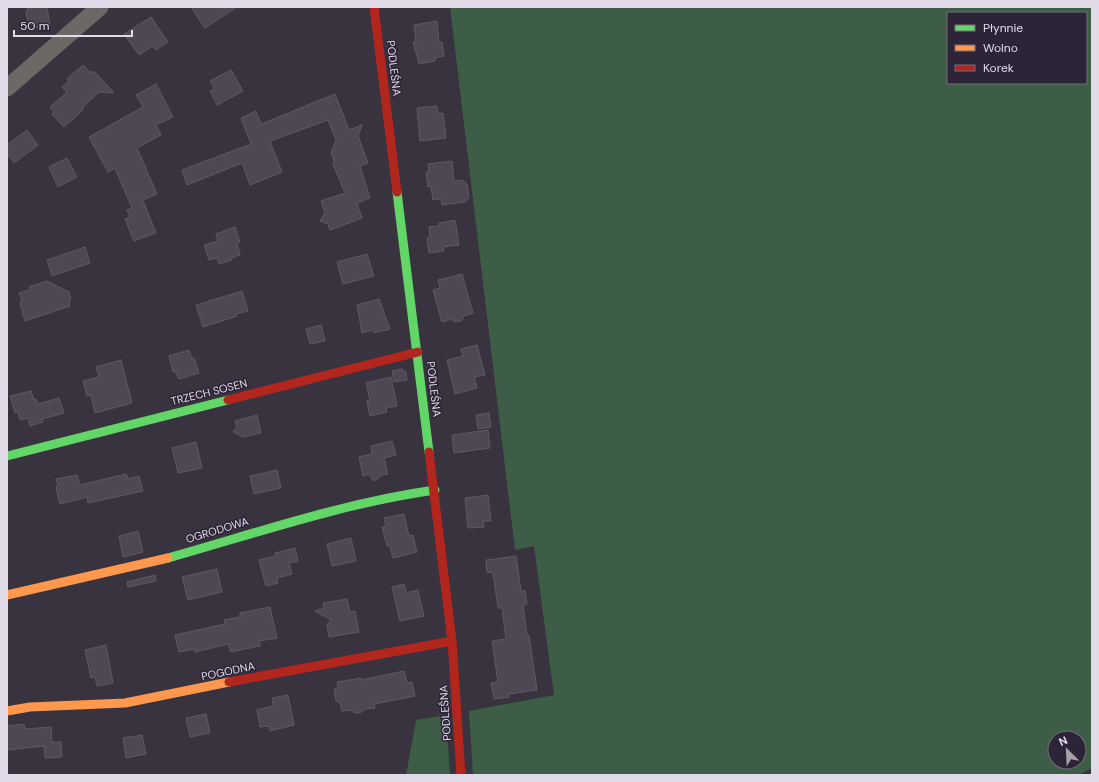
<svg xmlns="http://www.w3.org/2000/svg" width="1099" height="782" font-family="'DM Sans',sans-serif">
  <rect width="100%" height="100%" fill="#38333e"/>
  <path fill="#3e5d46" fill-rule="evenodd" d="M 450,7 L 1092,7 L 1092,768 L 1078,775 L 473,775 L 469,711 L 554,695 L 534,546 L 515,550 ZM 948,13 L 1086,13 L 1086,83 L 948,83 ZM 1055,738 L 1079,738 L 1079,762 L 1055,762 Z
    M 446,715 L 450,775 L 406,775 L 416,720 Z"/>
  <path fill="#4e4855" stroke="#5d5a63" d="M 27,7 L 47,7 L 50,26 L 33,28 L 32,24 L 28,24 L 26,11 L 28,10 Z
    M 191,7 L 237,7 L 205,28 Z
    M 151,17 L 168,42 L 156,50 L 153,46 L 139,55 L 124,34 Z
    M 437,21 L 439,43 L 442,42 L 444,56 L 435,58 L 435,61 L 419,64 L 413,42 L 416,42 L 414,25 Z
    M 83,65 L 90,72 L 95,72 L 114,93 L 99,92 L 82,108 L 83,110 L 64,127 L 52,114 L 54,112 L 50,107 L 67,92 L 62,87 L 69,81 L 67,79 Z
    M 231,70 L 243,91 L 217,105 L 210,91 L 215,89 L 210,81 Z
    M 156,84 L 173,117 L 156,125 L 161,135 L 137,148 L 157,194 L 143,200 L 156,233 L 134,241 L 125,219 L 130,217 L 127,210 L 132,208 L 115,168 L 108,172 L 89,137 L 143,107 L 136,95 Z
    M 335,94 L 349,130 L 362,125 L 358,136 L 368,163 L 360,166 L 370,198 L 357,203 L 362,218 L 330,230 L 328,224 L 320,221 L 325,213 L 321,201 L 345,193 L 333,164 L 334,161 L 331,153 L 336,140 L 328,120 L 270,141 L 282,172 L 250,185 L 242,163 L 187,185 L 182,170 L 251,144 L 241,118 L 256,111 L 261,124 Z
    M 437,106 L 438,114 L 443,113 L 446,138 L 420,141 L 417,108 Z
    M 27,130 L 38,145 L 14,163 L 7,154 L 7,145 Z
    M 67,158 L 77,177 L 58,187 L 49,167 Z
    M 452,161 L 454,181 L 462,180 L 467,184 L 469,197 L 465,202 L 442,205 L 441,199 L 433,200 L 431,186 L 428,187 L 426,172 L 429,172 L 428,164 Z
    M 455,220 L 459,245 L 443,247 L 444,251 L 429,253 L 427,238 L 430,237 L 429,227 L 439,226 L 439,223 Z
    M 235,227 L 240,242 L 237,243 L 240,255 L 231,258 L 232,260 L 219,264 L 217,258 L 209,260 L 204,245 L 218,241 L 216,234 Z
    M 85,247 L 90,263 L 52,276 L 47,260 Z
    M 367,254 L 374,276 L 343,284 L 337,262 Z
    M 462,274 L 473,313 L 464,316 L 461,321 L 456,322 L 451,319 L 442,322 L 433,290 L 440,288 L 438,280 Z
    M 47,281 L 69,292 L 71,299 L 69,302 L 70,306 L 25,321 L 20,303 L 22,299 L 19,293 L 30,290 L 29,287 Z
    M 242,291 L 248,311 L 236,314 L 237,316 L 203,327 L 196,305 Z
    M 379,299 L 390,329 L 374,333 L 373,330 L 362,333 L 357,305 Z
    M 321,325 L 325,341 L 310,344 L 306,329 Z
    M 477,345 L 485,375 L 474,377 L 477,388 L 455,394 L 447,360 L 463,356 L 461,349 Z
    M 189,350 L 192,359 L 194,358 L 199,373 L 179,379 L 176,372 L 173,372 L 169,356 Z
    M 121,360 L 132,403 L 95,413 L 91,395 L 87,396 L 83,381 L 99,377 L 96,367 Z
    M 402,369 L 406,372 L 407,380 L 394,382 L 392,371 Z
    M 391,377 L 397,406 L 386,408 L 387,412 L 370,416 L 367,401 L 370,400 L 366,383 Z
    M 31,391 L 34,400 L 36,399 L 38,404 L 59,398 L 64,413 L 42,419 L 43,422 L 30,426 L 28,418 L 20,420 L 18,412 L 15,413 L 10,396 Z
    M 489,413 L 491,427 L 478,429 L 476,415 Z
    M 257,415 L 261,433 L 243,437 L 233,432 L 237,427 L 235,421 Z
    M 488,430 L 490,448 L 454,453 L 452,435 Z
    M 392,441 L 396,455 L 384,458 L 388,474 L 382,475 L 374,481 L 368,474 L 363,476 L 359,457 L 372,454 L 371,446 Z
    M 196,442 L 202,468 L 178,473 L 172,448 Z
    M 277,470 L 281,488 L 254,494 L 250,476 Z
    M 126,474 L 128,479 L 139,476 L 143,491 L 88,503 L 87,497 L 60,504 L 56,487 L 58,486 L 56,479 L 77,475 L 80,485 Z
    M 488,495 L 491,521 L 483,521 L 484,527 L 468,528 L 465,498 Z
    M 404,514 L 409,536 L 413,535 L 417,552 L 393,558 L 390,546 L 387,546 L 382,527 L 386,527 L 384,518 Z
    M 138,531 L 143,552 L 123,557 L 119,536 Z
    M 351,538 L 356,561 L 332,566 L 327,544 Z
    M 295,548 L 298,561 L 289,563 L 292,574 L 277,578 L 278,583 L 266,586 L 259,560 L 276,556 L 275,553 Z
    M 516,556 L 521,591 L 525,591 L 527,604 L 523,605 L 527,636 L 529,635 L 537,690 L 509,694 L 509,697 L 494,699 L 491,683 L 498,682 L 492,641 L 506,639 L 502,608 L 498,608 L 493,573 L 487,572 L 486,560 Z
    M 217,569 L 222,592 L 188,600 L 182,577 Z
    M 155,575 L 156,581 L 128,587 L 127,582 Z
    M 404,584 L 406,593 L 418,590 L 424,616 L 400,621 L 392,587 Z
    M 347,599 L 350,612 L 355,611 L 359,632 L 329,637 L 327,625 L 331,620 L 315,611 L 324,608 L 323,603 Z
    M 270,607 L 277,638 L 259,641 L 260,646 L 230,652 L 229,644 L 195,652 L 195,649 L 179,652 L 175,635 L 225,624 L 224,620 L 240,617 L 240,613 Z
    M 106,645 L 113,683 L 97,686 L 95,677 L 91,678 L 85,650 Z
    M 404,671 L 407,683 L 412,682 L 415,696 L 374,704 L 375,708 L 365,709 L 362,712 L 355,713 L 350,710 L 342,711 L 340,703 L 336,701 L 334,689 L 338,688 L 337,682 L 361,678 L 361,680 Z
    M 288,695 L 294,725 L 270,731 L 269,726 L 260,727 L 257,710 L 273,706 L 272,698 Z
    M 206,714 L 210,733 L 190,737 L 186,718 Z
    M 24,724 L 25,729 L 51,727 L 52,742 L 61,742 L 62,757 L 45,758 L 44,746 L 7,750 L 7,726 Z
    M 142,735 L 146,754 L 126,758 L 123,738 Z"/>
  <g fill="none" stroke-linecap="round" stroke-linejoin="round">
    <path stroke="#6d6766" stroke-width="17" d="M 7,88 L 100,7"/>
    <path stroke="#63d668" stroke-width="9" d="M 397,192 L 429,452
      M 7,456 L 228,400
      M 168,558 C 257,533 343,503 435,490"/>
    <path stroke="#ff974d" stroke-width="9" d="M 7,595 L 168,558
      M 7,711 L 30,707 L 125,703 L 229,682"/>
    <path stroke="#b3261e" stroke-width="9" d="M 374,7 L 397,192
      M 228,400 L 418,352
      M 429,452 L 452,641 L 461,775
      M 229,682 L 452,641"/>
  </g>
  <g text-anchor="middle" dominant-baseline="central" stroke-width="3" stroke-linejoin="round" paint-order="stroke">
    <g font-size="11" fill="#e1dbe9" stroke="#2d2438">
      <text transform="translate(394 68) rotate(83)">PODLEŚNA</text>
      <text transform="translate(434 389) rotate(83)">PODLEŚNA</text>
      <text transform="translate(209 392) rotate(-14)">TRZECH SOSEN</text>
      <text transform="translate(217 530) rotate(-17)">OGRODOWA</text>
      <text transform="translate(228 671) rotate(-12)">POGODNA</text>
      <text transform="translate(445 713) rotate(-94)">PODLEŚNA</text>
    </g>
  </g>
  <rect width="1099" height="782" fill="none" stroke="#e1dbe9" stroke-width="16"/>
  <rect x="947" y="12" width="140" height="72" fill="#2d2438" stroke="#756d7f"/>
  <rect x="955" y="25" width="20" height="6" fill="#63d668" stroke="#756d7f"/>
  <text x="983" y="32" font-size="12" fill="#e1dbe9">Płynnie</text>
  <rect x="955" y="45" width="20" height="6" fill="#ff974d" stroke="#756d7f"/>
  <text x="983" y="52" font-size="12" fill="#e1dbe9">Wolno</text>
  <rect x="955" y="65" width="20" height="6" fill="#b3261e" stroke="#756d7f"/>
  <text x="983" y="72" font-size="12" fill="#e1dbe9">Korek</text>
  <g transform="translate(1067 750) rotate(336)"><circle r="19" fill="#2d2438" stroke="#756d7f"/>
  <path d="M0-3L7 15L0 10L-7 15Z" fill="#a6a0ad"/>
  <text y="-6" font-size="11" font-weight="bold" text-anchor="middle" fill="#e1dbe9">N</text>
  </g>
  <path d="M14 30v6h118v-6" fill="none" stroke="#e1dbe9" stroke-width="2"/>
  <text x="20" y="30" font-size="12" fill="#e1dbe9" stroke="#2d2438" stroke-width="3" paint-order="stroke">50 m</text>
</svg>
